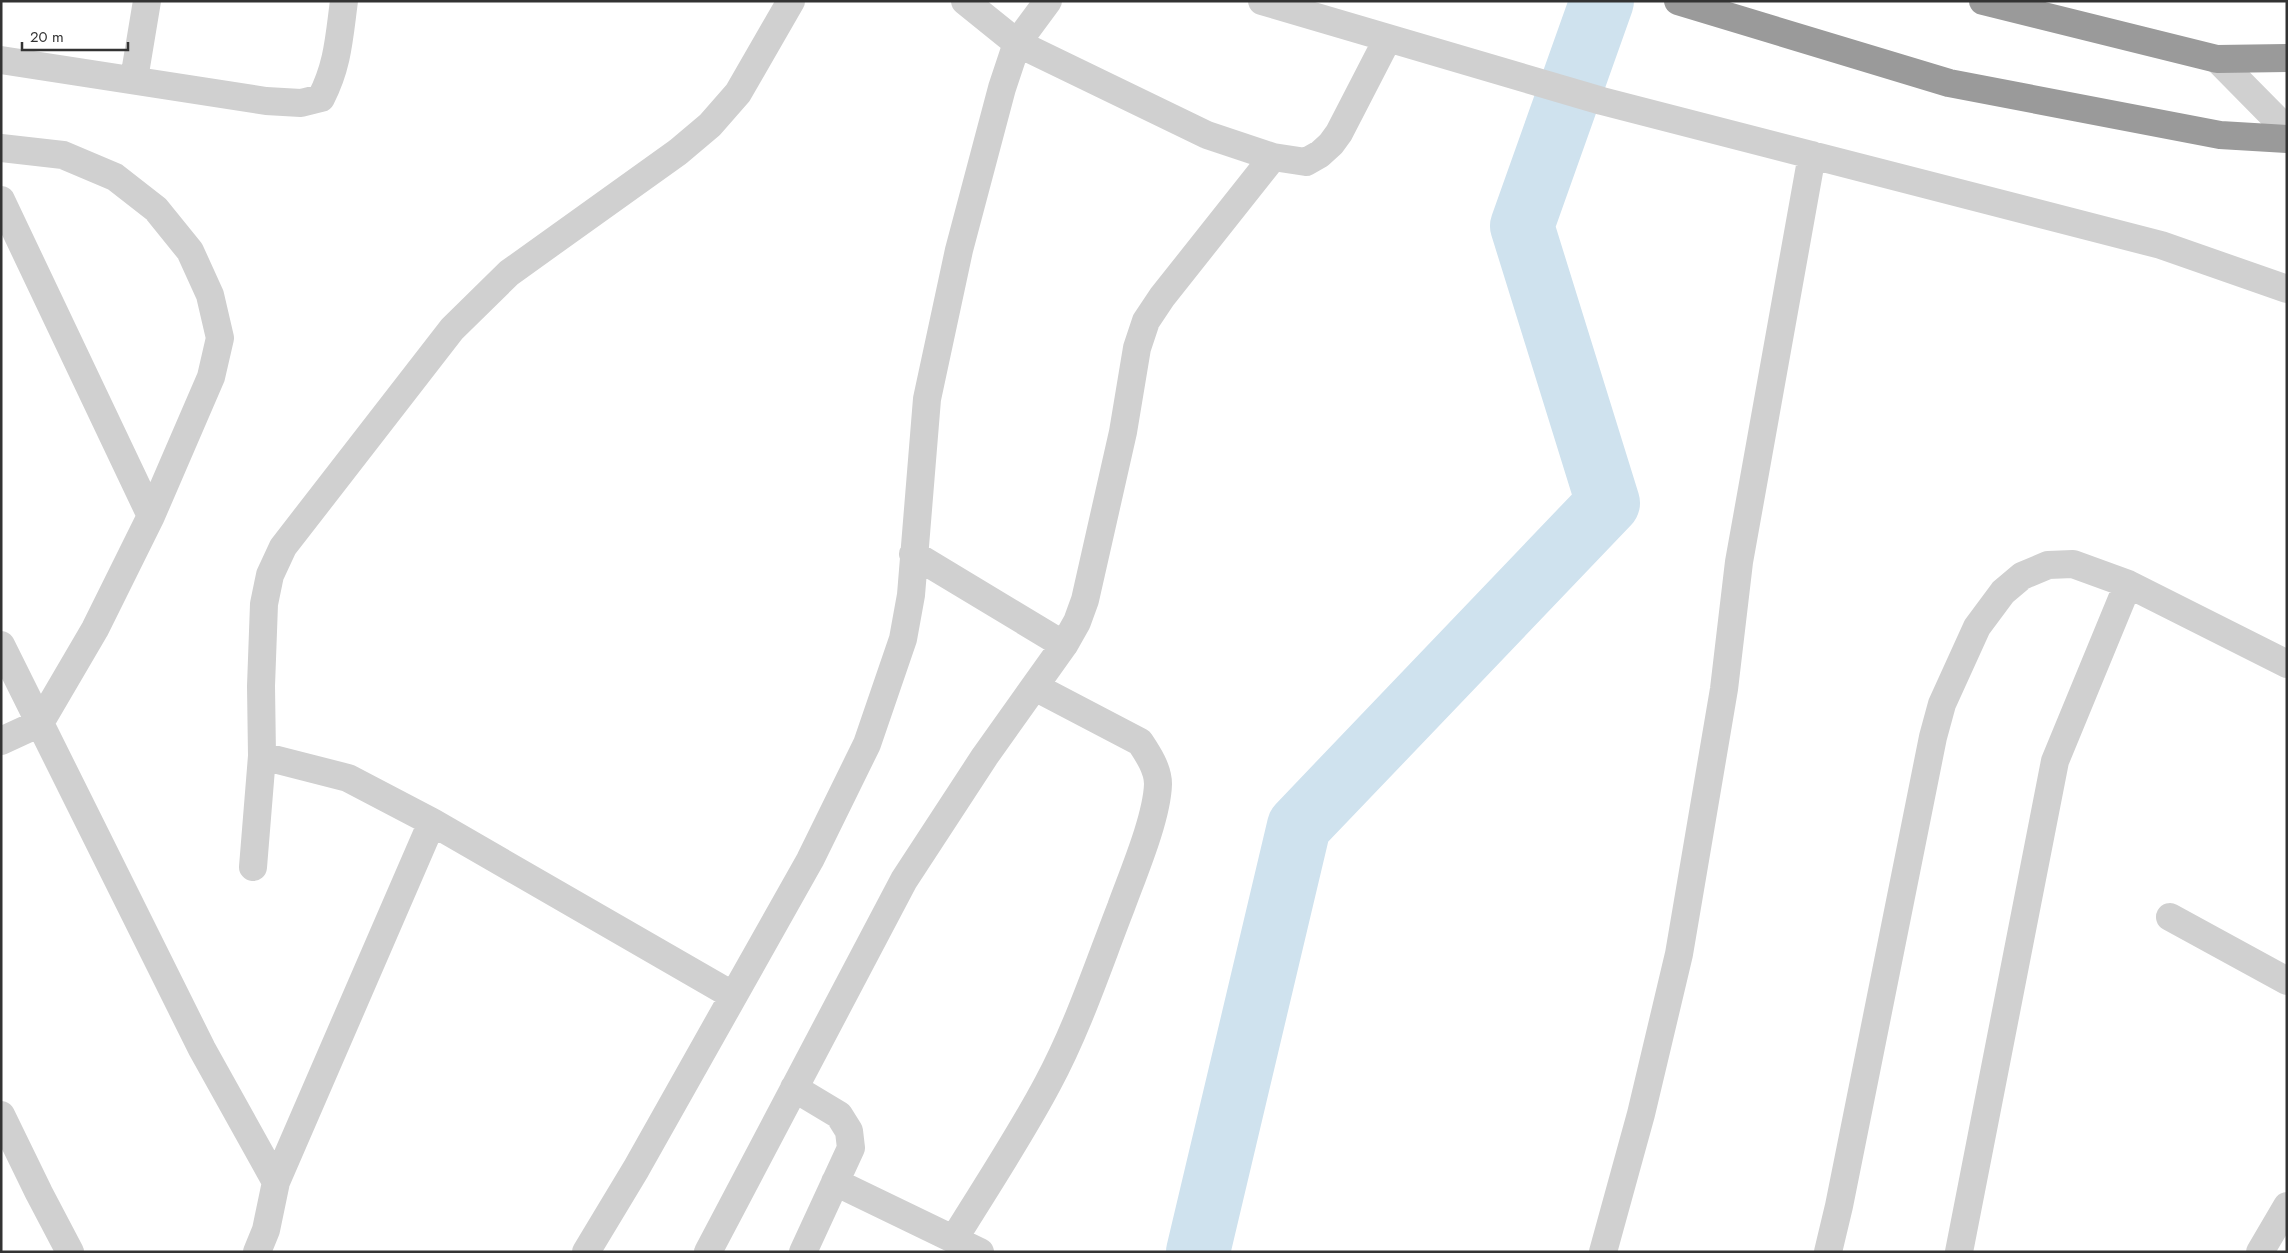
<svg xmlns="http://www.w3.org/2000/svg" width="2288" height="1253" font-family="Jost,sans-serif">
  <rect width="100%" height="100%" fill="#fff"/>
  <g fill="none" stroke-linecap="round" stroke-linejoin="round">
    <path stroke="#cfe2ee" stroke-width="64" d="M 1198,1252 L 1299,826 L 1608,503 L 1522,226 L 1602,1"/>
    <path stroke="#d0d0d0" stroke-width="28" d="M 965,1 L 1017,43 L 1207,135 L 1273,157 L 1306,162 L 1320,154 L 1331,144 L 1339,133 L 1388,38
      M 1262,1 L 1602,101 L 2161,245 L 2287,289
      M 2217,59 L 2287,130
      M 1,60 L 266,101 L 301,103 L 321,98 C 338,65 339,38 344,1
      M 134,79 L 147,1
      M 1,148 L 63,155 L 115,177 L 156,209 L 190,251 L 210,295 L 220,338 L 211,377 L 151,516 L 95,629 L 40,723 L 1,741
      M 1,200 L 151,516
      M 913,554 L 1064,645
      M 1,645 L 202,1049 L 276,1182
      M 262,756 L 348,778 L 432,822 L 732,995
      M 253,867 L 262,756 L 261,686 L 264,604 L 270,575 L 283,547 L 452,329 L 509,273 L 678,152 L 710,125 L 738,93 L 791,1
      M 2170,917 L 2287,981
      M 794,1088 L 839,1115 L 849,1131 L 851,1148 L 803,1252
      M 1,1115 L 39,1193 L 70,1252
      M 835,1182 L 980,1252
      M 954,1239 C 986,1187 1020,1136 1048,1083 C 1078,1027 1098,966 1121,907 C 1133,874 1157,818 1158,784 C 1158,769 1148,754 1140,742 L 1035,687
      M 257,1252 L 266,1230 L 276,1182 L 432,822
      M 586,1252 L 636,1169 L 810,860 L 867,744 L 903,639 L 911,595 L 927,399 L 959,250 L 1002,88 L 1017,43 L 1048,1
      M 708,1252 L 904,880 L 985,756 L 1064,645 L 1077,622 L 1085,600 L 1123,432 L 1137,348 L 1146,321 L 1162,297 L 1273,157
      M 1603,1252 L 1641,1114 L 1679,954 L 1724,689 L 1739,562 L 1812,155
      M 1828,1252 L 1839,1206 L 1933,737 L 1942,704 L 1977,627 L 2003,592 L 2022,576 L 2048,565 L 2073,564 L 2128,584 L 2287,664
      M 1959,1252 L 2055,761 L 2128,584
      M 2260,1252 L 2287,1206"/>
    <path stroke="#9a9a9a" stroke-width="28" d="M 1678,1 L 1949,83 L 2220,135 L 2287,139
      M 1983,1 L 2217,59 L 2287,58"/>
  </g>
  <rect width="2288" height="1253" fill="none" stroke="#333333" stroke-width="5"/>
  <path d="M22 42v8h106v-8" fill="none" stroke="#333333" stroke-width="2.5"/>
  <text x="30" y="42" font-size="15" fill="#333333" stroke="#ffffff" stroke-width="4" paint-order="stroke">20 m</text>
</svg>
